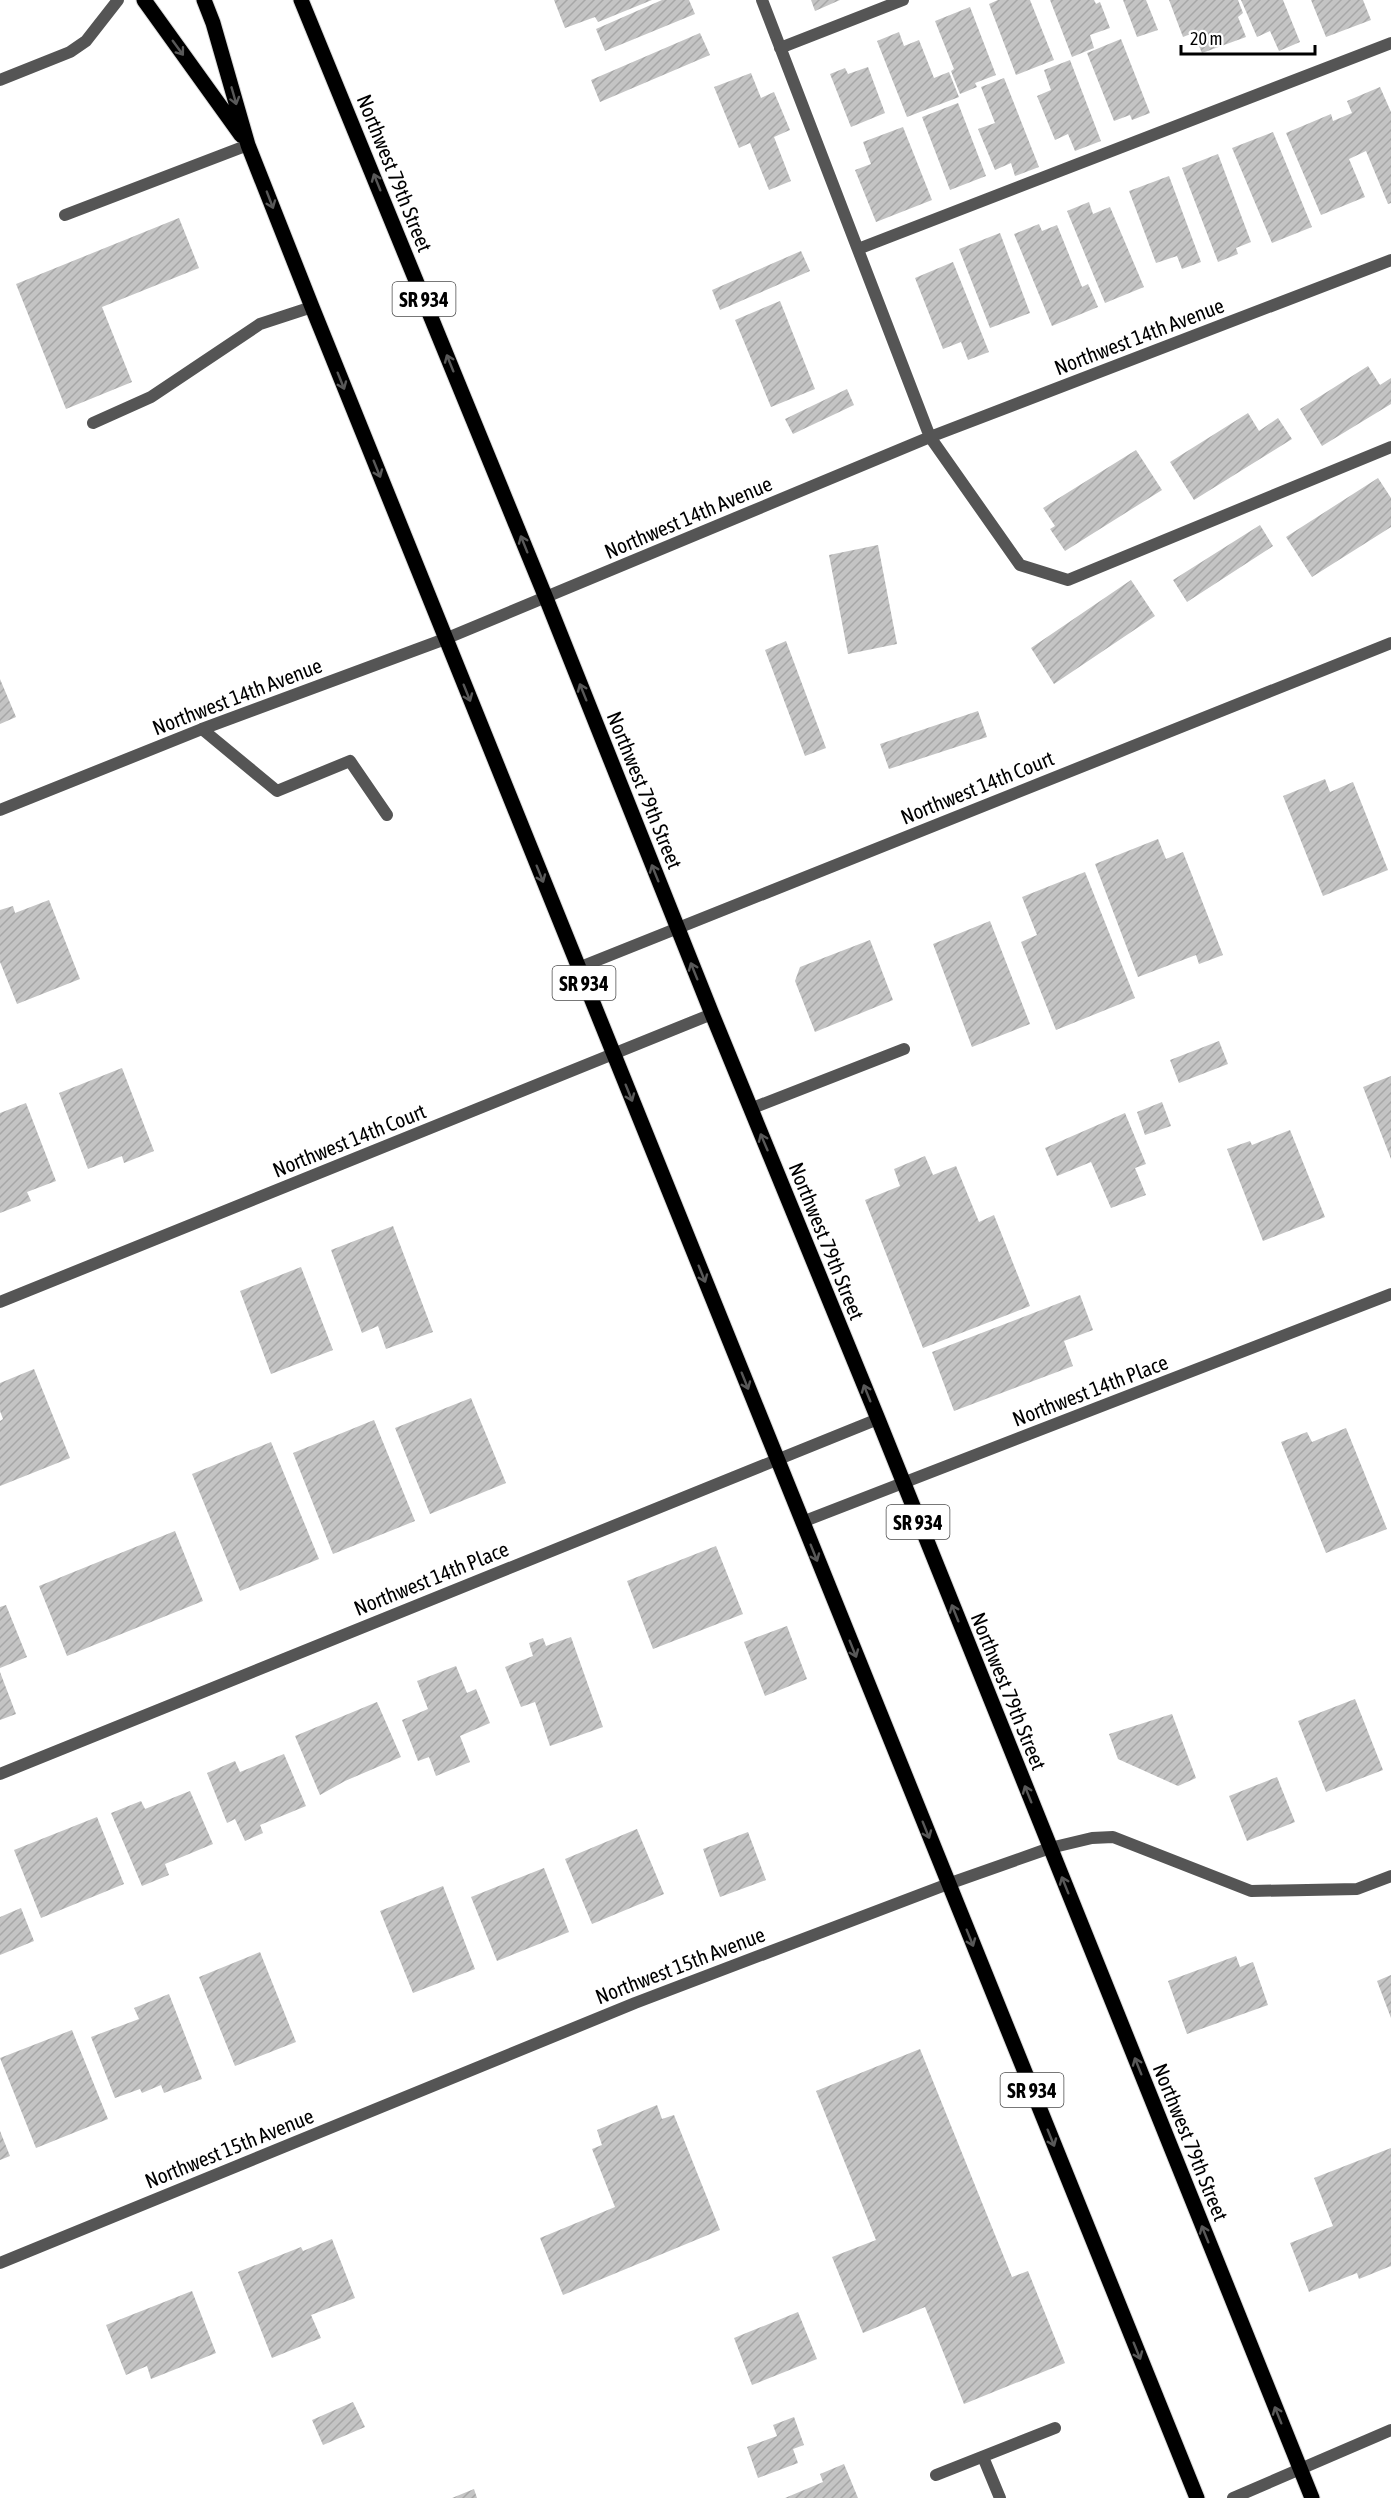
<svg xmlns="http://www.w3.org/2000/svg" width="1391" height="2498" font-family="'Asap Condensed',sans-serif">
  <defs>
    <pattern id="building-hatch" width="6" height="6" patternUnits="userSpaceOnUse" patternTransform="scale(1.5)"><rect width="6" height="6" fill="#c4c4c4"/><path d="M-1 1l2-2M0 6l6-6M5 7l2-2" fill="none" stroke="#a7a7a7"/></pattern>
  </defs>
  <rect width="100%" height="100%" fill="#fff"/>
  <path fill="url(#building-hatch)" d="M 554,0 L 652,0 L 598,22 L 595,17 L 565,28 Z
    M 662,0 L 689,0 L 695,14 L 605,51 L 596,29 Z
    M 811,0 L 840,0 L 815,11 Z
    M 998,0 L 1030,0 L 1054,60 L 1016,75 L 989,4 Z
    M 1050,0 L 1094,0 L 1096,4 L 1100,2 L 1110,28 L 1090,35 L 1094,48 L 1072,57 Z
    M 1123,0 L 1146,0 L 1158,30 L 1137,37 Z
    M 1169,0 L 1238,0 L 1243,13 L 1238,17 L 1246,37 L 1202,53 L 1193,33 L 1183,37 Z
    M 1241,0 L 1283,0 L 1300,42 L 1279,51 L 1270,31 L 1257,37 Z
    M 1311,0 L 1363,0 L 1371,20 L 1326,37 Z
    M 970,7 L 996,75 L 975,83 L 977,87 L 960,94 L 951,71 L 954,69 L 935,21 Z
    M 899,32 L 904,46 L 919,40 L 934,78 L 949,72 L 959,97 L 907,117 L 877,41 Z
    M 700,33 L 710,55 L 600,102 L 591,80 Z
    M 1121,39 L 1150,113 L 1132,120 L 1130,115 L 1114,121 L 1087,53 Z
    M 1070,60 L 1101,141 L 1075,151 L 1068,134 L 1055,140 L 1037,96 L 1051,90 L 1044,70 Z
    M 868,67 L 885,113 L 851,127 L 830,74 L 845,68 L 848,74 Z
    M 751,73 L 761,98 L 774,92 L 790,130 L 774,137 L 791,181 L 769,190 L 750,143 L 739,148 L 714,87 Z
    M 1004,78 L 1039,167 L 1015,176 L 1011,163 L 995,170 L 978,129 L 995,123 L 981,87 Z
    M 1380,87 L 1391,112 L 1391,203 L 1388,204 L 1366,151 L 1349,159 L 1365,197 L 1321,215 L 1286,133 L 1331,114 L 1333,121 L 1352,113 L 1347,101 Z
    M 958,103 L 986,176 L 950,190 L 922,117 Z
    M 903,127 L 932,200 L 876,222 L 855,170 L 871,164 L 863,142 Z
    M 1273,132 L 1312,227 L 1272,243 L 1232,148 Z
    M 1218,154 L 1251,242 L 1236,248 L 1238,254 L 1218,262 L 1182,168 Z
    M 1169,176 L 1201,262 L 1182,269 L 1177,256 L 1156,263 L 1129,191 Z
    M 1089,202 L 1093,214 L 1110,207 L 1144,287 L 1105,303 L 1067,211 Z
    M 179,218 L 199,268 L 102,307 L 132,382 L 66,409 L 16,284 Z
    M 1039,224 L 1042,231 L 1057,225 L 1082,287 L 1088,284 L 1098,307 L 1052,326 L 1014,234 Z
    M 1000,233 L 1030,313 L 990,328 L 959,249 Z
    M 801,251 L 810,271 L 720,310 L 712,290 Z
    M 953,262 L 989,352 L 968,360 L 961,342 L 943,349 L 915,278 Z
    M 780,301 L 815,389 L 771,407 L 735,320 Z
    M 1368,366 L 1380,385 L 1391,378 L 1391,404 L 1322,446 L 1300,409 Z
    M 847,389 L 854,405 L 793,434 L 785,419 Z
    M 1248,413 L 1259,431 L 1278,418 L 1292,439 L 1194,500 L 1170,462 Z
    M 1136,450 L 1162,490 L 1065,551 L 1050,529 L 1055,526 L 1043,508 Z
    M 1378,478 L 1391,498 L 1391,527 L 1312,577 L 1286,537 Z
    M 1260,525 L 1273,546 L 1187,602 L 1173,580 Z
    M 878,545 L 897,644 L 848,654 L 829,555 Z
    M 1131,580 L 1155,616 L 1054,684 L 1031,648 Z
    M 786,641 L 826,748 L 805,756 L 765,650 Z
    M 0,679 L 16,717 L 0,724 Z
    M 978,711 L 987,737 L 889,769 L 880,744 Z
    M 1325,779 L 1330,792 L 1353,782 L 1388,870 L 1323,896 L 1283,796 Z
    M 1158,839 L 1166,859 L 1183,852 L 1223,955 L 1199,964 L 1196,955 L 1138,977 L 1095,864 Z
    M 1085,872 L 1135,998 L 1056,1030 L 1021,942 L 1037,935 L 1022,897 Z
    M 49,900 L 80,979 L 17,1004 L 0,962 L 0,910 L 13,906 L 15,913 Z
    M 990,921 L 1030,1024 L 972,1047 L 933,944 Z
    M 870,940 L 893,1000 L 815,1032 L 795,981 L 800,967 Z
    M 1219,1041 L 1228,1064 L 1179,1083 L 1170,1060 Z
    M 122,1068 L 154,1151 L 124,1163 L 122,1156 L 88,1169 L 59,1093 Z
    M 1391,1076 L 1391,1159 L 1363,1087 Z
    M 1162,1102 L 1171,1126 L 1145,1135 L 1137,1112 Z
    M 26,1103 L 56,1181 L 27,1192 L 31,1201 L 0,1213 L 0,1113 Z
    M 1125,1113 L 1146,1164 L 1135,1168 L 1146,1195 L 1111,1208 L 1091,1162 L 1057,1176 L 1045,1148 Z
    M 1290,1130 L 1325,1217 L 1263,1241 L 1227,1149 L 1250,1141 L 1252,1145 Z
    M 925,1156 L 933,1175 L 956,1166 L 979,1222 L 994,1215 L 1030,1306 L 923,1348 L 865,1200 L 900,1186 L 894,1169 Z
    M 393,1226 L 433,1332 L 386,1349 L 378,1326 L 362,1333 L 331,1250 Z
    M 301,1267 L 333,1350 L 271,1374 L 240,1291 Z
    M 1080,1295 L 1093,1330 L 1064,1341 L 1073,1366 L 954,1411 L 932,1352 Z
    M 34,1369 L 70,1458 L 0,1486 L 0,1421 L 3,1419 L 0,1411 L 0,1383 Z
    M 471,1398 L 506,1483 L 430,1514 L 395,1428 Z
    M 374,1420 L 415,1521 L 333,1554 L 293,1453 Z
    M 1346,1428 L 1387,1529 L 1326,1553 L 1281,1442 L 1307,1432 L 1312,1442 Z
    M 271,1442 L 319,1559 L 240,1591 L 192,1474 Z
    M 175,1531 L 203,1601 L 67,1656 L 39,1586 Z
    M 716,1546 L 743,1614 L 653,1649 L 627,1581 Z
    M 6,1605 L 27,1657 L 0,1668 L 0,1607 Z
    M 787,1626 L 807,1679 L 765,1696 L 744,1642 Z
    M 571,1637 L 603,1727 L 550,1746 L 535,1702 L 521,1707 L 505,1667 L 533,1656 L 529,1643 L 543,1638 L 546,1646 Z
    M 456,1666 L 467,1693 L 476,1689 L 490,1723 L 460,1736 L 470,1762 L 436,1776 L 429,1757 L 418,1761 L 402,1720 L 428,1709 L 417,1681 Z
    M 0,1672 L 16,1714 L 0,1720 Z
    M 1355,1699 L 1383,1770 L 1326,1792 L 1298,1721 Z
    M 377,1702 L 401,1757 L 345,1781 L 320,1795 L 295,1736 Z
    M 1172,1714 L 1196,1778 L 1178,1786 L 1118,1759 L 1109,1734 Z
    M 284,1754 L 306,1806 L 260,1825 L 263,1833 L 245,1841 L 235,1819 L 227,1823 L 207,1773 L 235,1761 L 240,1772 Z
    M 1277,1777 L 1295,1822 L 1247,1841 L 1229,1796 Z
    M 190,1791 L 213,1844 L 165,1864 L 169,1875 L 142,1886 L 111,1813 L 141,1801 L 145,1809 Z
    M 97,1817 L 124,1884 L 41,1918 L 14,1850 Z
    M 637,1829 L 664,1894 L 592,1924 L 565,1859 Z
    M 748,1832 L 766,1880 L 720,1897 L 703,1849 Z
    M 544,1868 L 569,1932 L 497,1961 L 471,1897 Z
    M 443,1886 L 475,1969 L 413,1993 L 380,1911 Z
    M 21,1908 L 34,1941 L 0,1955 L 0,1917 Z
    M 260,1952 L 296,2042 L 235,2066 L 199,1977 Z
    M 1236,1956 L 1240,1967 L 1253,1962 L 1268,2005 L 1187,2034 L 1168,1981 Z
    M 1391,1975 L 1391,2018 L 1377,1981 Z
    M 169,1994 L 202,2079 L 164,2093 L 161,2085 L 142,2093 L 140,2089 L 115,2098 L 91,2037 L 139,2019 L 134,2008 Z
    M 72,2030 L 108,2119 L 36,2148 L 0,2058 Z
    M 920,2049 L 1012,2277 L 1028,2271 L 1065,2363 L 964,2404 L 925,2307 L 863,2333 L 832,2257 L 876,2240 L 816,2091 Z
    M 657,2105 L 662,2119 L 674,2115 L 720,2230 L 563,2295 L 540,2238 L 615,2207 L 592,2149 L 602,2145 L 597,2130 Z
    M 0,2131 L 10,2156 L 0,2160 Z
    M 1391,2148 L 1391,2266 L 1359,2279 L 1357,2273 L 1309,2292 L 1290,2243 L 1333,2226 L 1314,2178 Z
    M 332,2239 L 355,2298 L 311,2315 L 321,2338 L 272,2358 L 238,2272 L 301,2247 L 303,2251 Z
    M 192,2291 L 216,2353 L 151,2379 L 147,2366 L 126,2375 L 106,2325 Z
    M 798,2312 L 817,2359 L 752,2385 L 734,2338 Z
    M 353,2402 L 365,2427 L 323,2445 L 312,2420 Z
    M 794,2417 L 804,2445 L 793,2449 L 798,2463 L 758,2478 L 747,2447 L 777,2436 L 773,2425 Z
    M 844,2464 L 858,2498 L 785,2498 L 823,2482 L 820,2474 Z
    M 474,2489 L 477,2498 L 452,2498 Z"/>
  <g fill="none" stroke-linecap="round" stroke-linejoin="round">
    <defs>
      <path id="primary" d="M 144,0 L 241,135
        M 204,0 L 213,23 L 248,145 L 312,307 L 1197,2498
        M 301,0 L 546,598 L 712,1014 L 878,1419 L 1312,2498"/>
    </defs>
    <use href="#primary" stroke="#dbdbdb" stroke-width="17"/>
    <path stroke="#555" stroke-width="12" d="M 65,215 L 248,145
      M 93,423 L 151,397 L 260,324 L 312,307
      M 202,729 L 277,791 L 350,761 L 387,815
      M 750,1109 L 904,1049
      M 983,2457 L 1000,2498
      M 936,2475 L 1055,2428"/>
    <path stroke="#555" stroke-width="12" d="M 762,0 L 930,437 L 1020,565 L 1068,580 L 1391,447
      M 780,48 L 903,0
      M 0,80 L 70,52 L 86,41 L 118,0
      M 858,249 L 1391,43
      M 0,810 L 202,729 L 445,639 L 930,437 L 1391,260
      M 578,968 L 1391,643
      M 0,1302 L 712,1014
      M 802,1522 L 1391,1294
      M 0,1774 L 878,1419
      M 0,2263 L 635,2003 L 948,1884 L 1050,1848 L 1092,1838 L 1113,1837 L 1251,1891 L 1357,1889 L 1391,1876
      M 1233,2498 L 1391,2430"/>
    <use href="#primary" stroke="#000" stroke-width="15"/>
  </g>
  <defs><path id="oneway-shaft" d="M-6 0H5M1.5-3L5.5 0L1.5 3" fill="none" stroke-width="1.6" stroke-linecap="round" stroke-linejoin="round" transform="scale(1.5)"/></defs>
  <g stroke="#595959">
    <use href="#oneway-shaft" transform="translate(178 48) rotate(54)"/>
    <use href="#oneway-shaft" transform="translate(234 96) rotate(74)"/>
    <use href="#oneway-shaft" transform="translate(377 182) rotate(-112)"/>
    <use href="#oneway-shaft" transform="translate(270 200) rotate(69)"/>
    <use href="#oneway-shaft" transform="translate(450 363) rotate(-112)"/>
    <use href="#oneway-shaft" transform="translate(341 381) rotate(68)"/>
    <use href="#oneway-shaft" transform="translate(377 469) rotate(68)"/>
    <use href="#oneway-shaft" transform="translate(524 544) rotate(-112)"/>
    <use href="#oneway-shaft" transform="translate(583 692) rotate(-112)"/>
    <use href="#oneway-shaft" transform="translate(467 693) rotate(68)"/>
    <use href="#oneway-shaft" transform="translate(655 873) rotate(-112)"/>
    <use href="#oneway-shaft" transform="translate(540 874) rotate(68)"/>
    <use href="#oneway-shaft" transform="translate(694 971) rotate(-112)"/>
    <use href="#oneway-shaft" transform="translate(629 1093) rotate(68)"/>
    <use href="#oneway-shaft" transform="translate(764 1142) rotate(-113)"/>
    <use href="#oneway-shaft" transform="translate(702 1274) rotate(68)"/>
    <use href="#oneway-shaft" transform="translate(745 1381) rotate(68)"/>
    <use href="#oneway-shaft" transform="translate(867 1393) rotate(-112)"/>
    <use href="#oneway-shaft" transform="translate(814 1553) rotate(68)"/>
    <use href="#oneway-shaft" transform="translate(955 1613) rotate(-112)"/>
    <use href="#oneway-shaft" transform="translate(853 1649) rotate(68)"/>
    <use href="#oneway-shaft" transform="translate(1028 1794) rotate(-112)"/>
    <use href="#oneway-shaft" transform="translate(926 1830) rotate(68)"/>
    <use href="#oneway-shaft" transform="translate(1065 1885) rotate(-112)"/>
    <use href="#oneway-shaft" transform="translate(970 1938) rotate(68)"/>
    <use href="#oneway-shaft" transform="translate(1138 2066) rotate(-112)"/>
    <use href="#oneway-shaft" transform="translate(1051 2138) rotate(68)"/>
    <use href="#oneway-shaft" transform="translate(1205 2234) rotate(-112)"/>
    <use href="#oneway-shaft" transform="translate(1137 2351) rotate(68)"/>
    <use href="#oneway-shaft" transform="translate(1278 2415) rotate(-112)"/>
  </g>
  <g text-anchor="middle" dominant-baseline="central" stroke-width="5" stroke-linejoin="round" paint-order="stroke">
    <g fill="#fff" stroke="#4c4c4c" stroke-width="1.5">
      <rect x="392.5" y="282" width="63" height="34" rx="4.5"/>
      <rect x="552.5" y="966" width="63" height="34" rx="4.5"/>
      <rect x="886.5" y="1505" width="63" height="34" rx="4.5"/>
      <rect x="1000.5" y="2073" width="63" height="34" rx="4.5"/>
    </g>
    <g font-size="20" font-weight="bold" fill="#000">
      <text x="424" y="299">SR 934</text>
      <text x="584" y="983">SR 934</text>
      <text x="918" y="1522">SR 934</text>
      <text x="1032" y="2090">SR 934</text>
    </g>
    <g font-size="21" fill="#000" stroke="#fff">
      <text transform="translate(395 173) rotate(68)">Northwest 79th Street</text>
      <text transform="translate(1139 336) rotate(-21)">Northwest 14th Avenue</text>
      <text transform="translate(688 517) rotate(-23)">Northwest 14th Avenue</text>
      <text transform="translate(237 696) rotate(-21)">Northwest 14th Avenue</text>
      <text transform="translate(977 787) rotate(-22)">Northwest 14th Court</text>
      <text transform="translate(645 790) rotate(68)">Northwest 79th Street</text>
      <text transform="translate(349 1140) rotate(-22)">Northwest 14th Court</text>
      <text transform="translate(827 1241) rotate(68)">Northwest 79th Street</text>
      <text transform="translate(1090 1390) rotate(-21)">Northwest 14th Place</text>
      <text transform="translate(431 1578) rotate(-22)">Northwest 14th Place</text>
      <text transform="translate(1009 1691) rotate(68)">Northwest 79th Street</text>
      <text transform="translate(680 1965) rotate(-21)">Northwest 15th Avenue</text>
      <text transform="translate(1191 2142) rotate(68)">Northwest 79th Street</text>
      <text transform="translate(229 2148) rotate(-22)">Northwest 15th Avenue</text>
    </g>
  </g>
  <path d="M1181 45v9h134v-9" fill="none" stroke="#000000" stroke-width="3"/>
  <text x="1190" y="45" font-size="18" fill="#000000" stroke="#ffffff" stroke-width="4.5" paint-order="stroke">20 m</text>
</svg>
